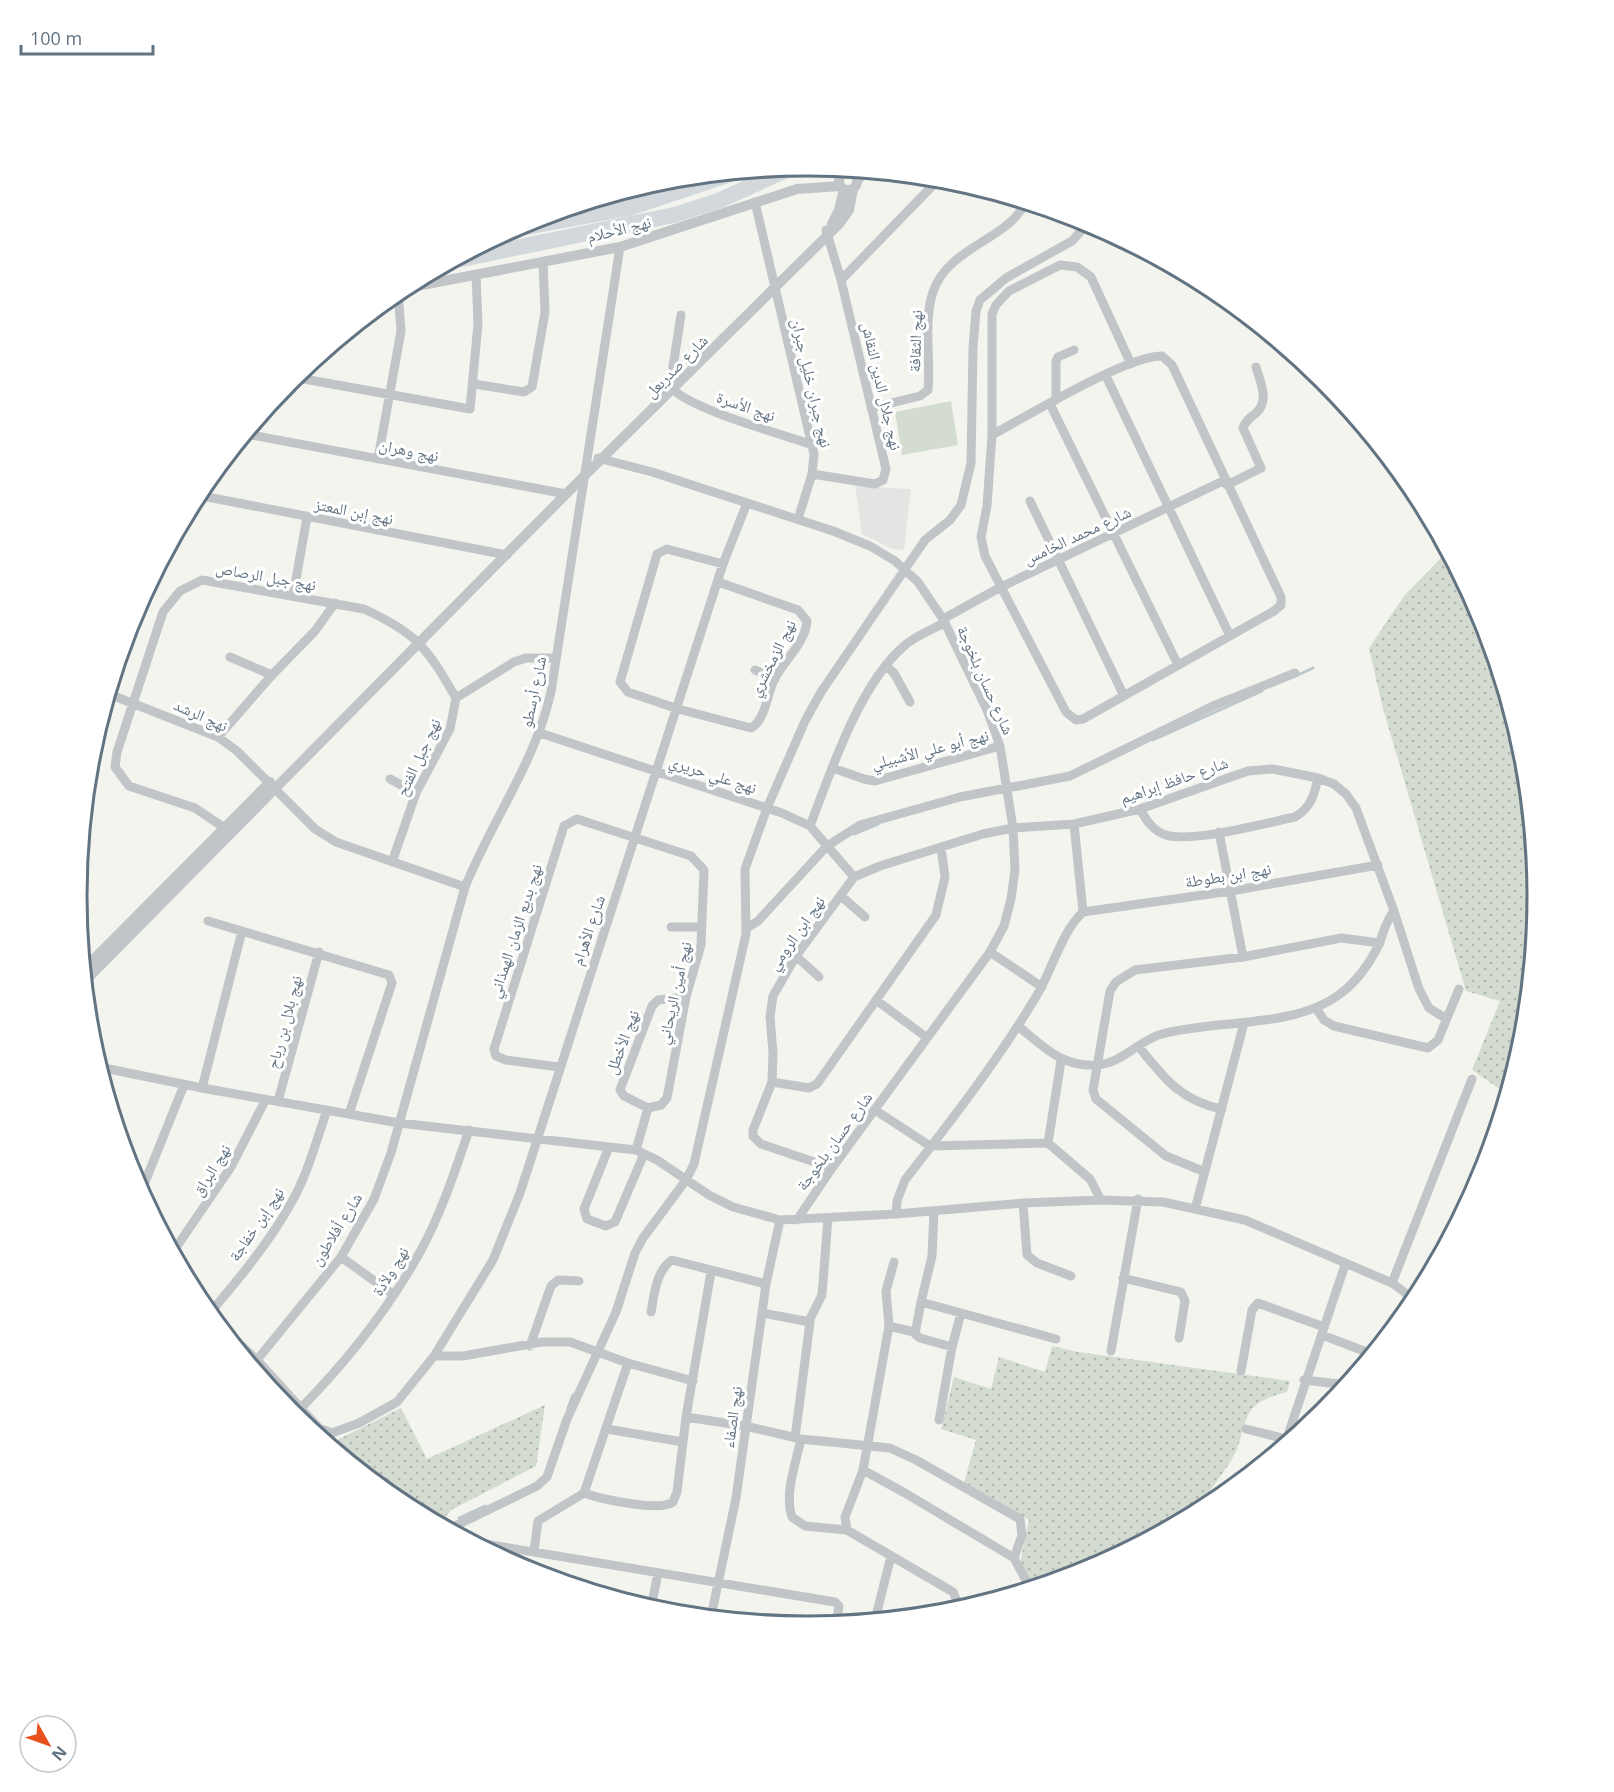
<svg xmlns="http://www.w3.org/2000/svg" width="1614" height="1792" font-family="'Open Sans','Noto Naskh Arabic',sans-serif">
  <defs>
    <pattern id="grass-dots" width="8" height="8" patternUnits="userSpaceOnUse" patternTransform="scale(1.5)"><rect width="8" height="8" fill="#d4dbd0"/><path d="M2 2h.1M6 6h.1" fill="none" stroke="#afb6ae" stroke-width="1.8" stroke-linecap="round"/></pattern>
  </defs>
  <rect width="100%" height="100%" fill="#f4f4ef"/>
  <path fill="#e4e5e3" d="M 855,486 L 911,489 L 904,550 L 892,549 L 862,534 Z"/>
  <path fill="url(#grass-dots)" d="M 1447,552 L 1482,617 L 1524,754 L 1537,896 L 1523,1039 L 1507,1094 L 1472,1070 L 1500,1001 L 1466,991 L 1382,705 L 1369,648 L 1404,596 Z
    M 1052,1346 L 1078,1352 L 1290,1381 L 1287,1392 C 1276,1395 1261,1399 1253,1408 C 1244,1417 1242,1439 1236,1451 C 1226,1473 1208,1488 1200,1510 L 1086,1571 L 1036,1586 L 1018,1573 L 1029,1520 L 964,1483 L 976,1440 L 941,1429 L 954,1377 L 991,1389 L 999,1357 L 1045,1372 Z
    M 545,1405 L 536,1466 L 451,1510 L 440,1524 L 401,1503 L 329,1444 L 401,1408 L 427,1459 Z"/>
  <path fill="#d4dbd0" d="M 951,401 L 958,445 L 902,455 L 895,412 Z"/>
  <g fill="none" stroke-linecap="round" stroke-linejoin="round">
    <path stroke="#bcc7cc" stroke-width="3" d="M 1298,675 L 1313,668
      M 1153,740 L 1262,691
      M 854,834 L 878,824
      M 568,1408 L 573,1395
      M 459,1518 L 485,1506"/>
    <path stroke="#c1c5c8" stroke-width="9" d="M 755,202 L 814,454 L 812,474 L 798,519
      M 841,280 L 939,179
      M 681,315 L 670,386 C 685,408 782,434 812,445
      M 1106,376 L 1230,636
      M 293,377 L 470,409 L 478,324 L 476,275
      M 474,384 L 524,392 L 532,387 L 545,312 L 543,262
      M 1056,400 L 1056,361 L 1058,357 L 1074,350
      M 1050,404 L 1178,665
      M 871,408 L 920,396 L 928,390 C 931,358 923,323 933,292 C 948,246 1011,239 1025,202
      M 246,434 L 566,494
      M 992,435 C 1027,416 1128,355 1162,356 L 1172,365 L 1281,597 L 1281,605 L 1274,611 L 1083,719 L 1076,720 L 1066,712 L 985,556 L 981,537 L 987,506 L 992,435 L 992,314 L 996,305 L 1009,291 L 1060,265 L 1077,267 L 1091,277 L 1131,364
      M 598,458 L 652,472 L 833,531 L 870,546 L 895,561 L 918,582 L 943,619 L 987,710 L 1000,746 L 1013,828 L 1015,870 L 1011,899 L 1004,926 L 990,952 L 832,1168 L 797,1220
      M 378,459 L 401,331 L 398,291
      M 812,474 L 875,484 L 883,480 L 886,469 L 841,280 L 826,230
      M 1227,485 L 1261,468 L 1243,428 C 1246,420 1250,418 1256,413 C 1270,401 1260,381 1256,367
      M 197,495 L 507,555
      M 1030,501 L 1124,696
      M 718,582 L 798,610 L 807,621 C 806,641 785,660 775,678 C 767,692 766,720 751,728 L 678,709 L 628,692 L 620,682 L 657,554 L 667,549 L 723,564
      M 293,596 L 307,517
      M 943,619 L 1001,587 L 1225,480
      M 230,657 L 272,675
      M 887,667 L 894,673 L 910,702
      M 755,670 L 775,679
      M 109,694 L 218,737 L 237,751 L 315,829 L 336,842 L 465,887
      M 456,698 L 514,662 L 526,658 L 556,658
      M 540,733 L 782,813 L 810,826 L 854,877
      M 218,737 L 272,675 L 315,631 L 335,603
      M 833,768 L 864,779 L 875,781 L 1000,746
      M 390,779 L 416,793
      M 1140,809 C 1146,820 1153,831 1166,835 C 1192,843 1266,823 1295,817 C 1311,808 1314,795 1318,778
      M 810,826 C 831,771 859,685 904,646 C 915,636 931,630 944,623
      M 229,831 L 195,808 L 129,786 L 115,767 L 117,752 L 163,612 L 180,591 L 202,580 L 364,609 C 417,633 427,648 456,698 L 450,729 L 416,793 L 392,862
      M 1219,832 L 1243,957
      M 841,896 L 865,917
      M 1394,911 L 1419,989 L 1429,1008 L 1445,1018
      M 1083,912 L 1231,891 L 1378,865
      M 208,921 L 389,975 L 392,983 L 349,1114
      M 671,927 L 702,927
      M 747,928 L 758,921 L 827,846 L 860,825 L 960,797 L 1070,776 L 1213,706 L 1295,673
      M 990,952 L 1042,987
      M 796,956 L 819,977
      M 876,1000 L 926,1037
      M 1316,1008 L 1324,1020 L 1334,1026 L 1428,1048 L 1438,1040 L 1459,989
      M 1139,1047 C 1164,1078 1181,1101 1222,1109
      M 99,1067 L 202,1088 L 399,1123 L 636,1150 L 657,1160 L 709,1195 L 733,1207 L 780,1220 L 896,1214 L 1023,1203 L 1101,1200 L 1163,1202 L 1245,1220 L 1392,1283 L 1415,1300
      M 559,1067 L 506,1060 L 496,1056 L 494,1049 L 564,826 L 577,819 L 691,856 L 704,870 L 701,945 L 686,997 L 667,1098 L 661,1105 L 648,1108 L 636,1150
      M 772,1082 L 809,1088 L 817,1084 L 936,915 L 945,877 L 941,848
      M 202,1088 L 242,931
      M 278,1101 L 319,952
      M 648,1108 L 624,1096 L 620,1090 L 652,1006 L 658,1000 L 686,997
      M 875,1110 L 930,1146 L 1048,1143 L 1090,1179 L 1101,1200
      M 1048,1143 L 1061,1061
      M 609,1147 L 584,1209 L 587,1219 L 606,1226 L 615,1222 L 644,1154
      M 832,1168 L 761,1144 L 753,1136 L 753,1130 L 772,1082 L 773,1053 L 770,1017 L 773,996 L 796,956 L 854,877 L 880,866 L 983,834 L 1013,828 L 1074,824 L 1140,809 L 1248,771 L 1273,769 L 1318,778 L 1334,784 L 1346,794 L 1356,808 L 1394,911 C 1385,922 1384,932 1379,944 C 1370,963 1356,982 1340,994 C 1294,1029 1215,1019 1162,1034 C 1139,1040 1123,1063 1097,1065 C 1061,1067 1044,1047 1018,1026
      M 1205,1172 L 1166,1156 L 1096,1099 L 1093,1090 L 1110,991 L 1116,982 L 1135,970 L 1243,957 L 1341,938 L 1380,943
      M 141,1192 L 184,1085
      M 1023,1203 L 1027,1255 L 1037,1263 L 1071,1276
      M 1195,1209 L 1244,1023
      M 934,1211 L 932,1256 L 921,1302 L 1056,1339
      M 896,1214 L 897,1201 L 905,1180 C 950,1122 996,1063 1034,1000 C 1051,974 1061,932 1083,912 L 1074,824
      M 173,1252 L 231,1167 L 266,1099
      M 341,1257 L 394,1295
      M 1123,1278 L 1181,1292 L 1185,1301 L 1179,1338
      M 1392,1283 L 1472,1079
      M 921,1302 L 915,1334 L 920,1338 L 952,1347
      M 651,1312 C 654,1296 656,1270 672,1260 L 766,1284
      M 762,1313 L 810,1322 L 795,1438
      M 209,1314 C 238,1280 268,1244 290,1205 C 307,1176 316,1142 327,1110
      M 809,1321 L 822,1295 L 828,1218
      M 220,1326 L 257,1360 L 319,1428 L 332,1433 L 359,1423 L 397,1402 L 434,1356 L 493,1260 L 520,1193 L 723,564 L 747,503
      M 889,1326 L 886,1291 L 894,1262
      M 1322,1335 L 1372,1354
      M 530,1346 L 551,1286 L 558,1280 L 579,1281
      M 1111,1351 L 1138,1199
      M 434,1356 L 463,1356 L 542,1342 L 570,1342 L 628,1363 L 693,1381
      M 252,1366 L 341,1257 L 374,1199 L 391,1153 L 465,887 C 492,820 535,763 551,692 L 620,247
      M 1241,1371 L 1252,1310 L 1258,1303 L 1324,1327
      M 1304,1380 L 1347,1385
      M 301,1408 C 347,1361 388,1310 420,1252 C 441,1214 455,1171 469,1130
      M 686,1417 L 745,1426 L 801,1439 L 890,1448 L 916,1460 L 1020,1519 L 1022,1535 L 1014,1558 L 1030,1588
      M 939,1420 L 952,1347 L 961,1313
      M 607,1429 L 683,1442
      M 1246,1429 L 1286,1439
      M 801,1439 C 796,1462 784,1495 792,1517 L 805,1526 L 847,1530 L 953,1592 L 956,1599 L 955,1611
      M 1285,1444 L 1345,1265
      M 863,1470 L 905,1493 L 1014,1558
      M 584,1493 C 600,1499 661,1512 673,1502 L 677,1492 L 686,1417 L 711,1272
      M 584,1493 L 628,1363
      M 449,1529 L 537,1486 L 547,1477 L 567,1419 L 616,1312 L 635,1253 L 643,1238 L 686,1180 L 694,1164 L 746,934 L 745,869 L 767,808 L 805,721 L 821,692 L 925,540 L 950,520 L 961,505 L 971,463 L 973,348 L 976,311 L 980,300 L 1006,278 L 1072,241 L 1081,231 L 1082,220
      M 847,1530 L 845,1517 L 863,1470 L 889,1326 L 914,1332
      M 473,1542 L 835,1602 L 839,1606 L 836,1624
      M 534,1551 L 538,1521 L 584,1493
      M 651,1608 L 658,1573
      M 711,1617 L 736,1498 L 766,1284 L 780,1220
      M 875,1620 L 891,1556"/>
    <path stroke="#c1c5c8" stroke-width="10" d="M 834,168 L 845,173
      M839 181a9 9 0 1 1 18 0a9 9 0 1 1-18 0Z
      M 857,181 L 865,171
      M 832,224 L 839,210 L 844,189
      M 401,289 L 620,247 L 797,189 L 840,186
      M 84,969 L 270,782
      M 85,981 L 566,494 L 839,224 L 849,210 L 853,189"/>
    <path stroke="#d3d8dc" stroke-width="16" d="M 510,230 L 629,208 L 737,172
      M 452,261 L 674,215 L 718,201 L 793,167"/>
  </g>
  <g text-anchor="middle" dominant-baseline="central" stroke-width="6" stroke-linejoin="round" paint-order="stroke">
    <g font-size="16" fill="#627382" stroke="#fff">
      <text transform="translate(619 229) rotate(-14)">نهج الأحلام</text>
      <text transform="translate(915 341) rotate(-88)">نهج الثقافة</text>
      <text transform="translate(676 366) rotate(-45)">شارع صدربعل</text>
      <text transform="translate(812 383) rotate(77)">نهج جبران خليل جبران</text>
      <text transform="translate(882 386) rotate(77)">نهج جلال الدين النقاش</text>
      <text transform="translate(746 406) rotate(19)">نهج الأسرة</text>
      <text transform="translate(409 450) rotate(11)">نهج وهران</text>
      <text transform="translate(354 511) rotate(11)">نهج إبن المعتز</text>
      <text transform="translate(1077 535) rotate(-25)">شارع محمد الخامس</text>
      <text transform="translate(266 576) rotate(10)">نهج جبل الرصاص</text>
      <text transform="translate(772 658) rotate(-63)">نهج الزمخشري</text>
      <text transform="translate(986 680) rotate(66)">شارع حسان بلخوجة</text>
      <text transform="translate(533 692) rotate(-78)">شارع أرسطو</text>
      <text transform="translate(201 715) rotate(24)">نهج الرشد</text>
      <text transform="translate(930 749) rotate(-14)">نهج أبو علي الأشبيلي</text>
      <text transform="translate(418 757) rotate(-65)">نهج جبل الفتح</text>
      <text transform="translate(713 774) rotate(18)">نهج علي حريري</text>
      <text transform="translate(1174 780) rotate(-19)">شارع حافظ إبراهيم</text>
      <text transform="translate(1228 875) rotate(-9)">نهج ابن بطوطة</text>
      <text transform="translate(588 930) rotate(-71)">شارع الأهرام</text>
      <text transform="translate(515 931) rotate(-72)">نهج بديع الزمان الهمذاني</text>
      <text transform="translate(796 933) rotate(-55)">نهج ابن الرومي</text>
      <text transform="translate(674 993) rotate(-77)">نهج أمين الريحاني</text>
      <text transform="translate(284 1022) rotate(-75)">نهج بلال بن رباح</text>
      <text transform="translate(622 1042) rotate(-69)">نهج الأخطل</text>
      <text transform="translate(834 1141) rotate(-54)">شارع حسان بلخوجة</text>
      <text transform="translate(211 1170) rotate(-58)">نهج البراق</text>
      <text transform="translate(256 1224) rotate(-56)">نهج إبن خفاجة</text>
      <text transform="translate(336 1229) rotate(-58)">شارع أفلاطون</text>
      <text transform="translate(390 1271) rotate(-58)">نهج ولاّدة</text>
      <text transform="translate(732 1417) rotate(-82)">نهج الصفاء</text>
    </g>
  </g>
  <path d="M0 0H1614V1792H0ZM87 896a720 720 0 1 1 1440 0a720 720 0 1 1-1440 0Z" fill="#fff" fill-rule="evenodd"/>
  <path fill="none" stroke="#627382" stroke-width="3" d="M87 896a720 720 0 1 1 1440 0a720 720 0 1 1-1440 0Z"/>
  <g transform="translate(48 1744) rotate(130)"><circle r="28" fill="#ffffff" stroke="#c0c7cd" stroke-width="1.5"/>
  <path d="M0-4.5L10 22L0 15L-10 22Z" fill="#e8501c"/>
  <text y="-9" font-size="16" font-weight="bold" text-anchor="middle" fill="#627382">N</text>
  </g>
  <path d="M21 45v9h132v-9" fill="none" stroke="#627382" stroke-width="3"/>
  <text x="30" y="45" font-size="18" fill="#627382" stroke="#ffffff" stroke-width="4.5" paint-order="stroke">100 m</text>
</svg>
